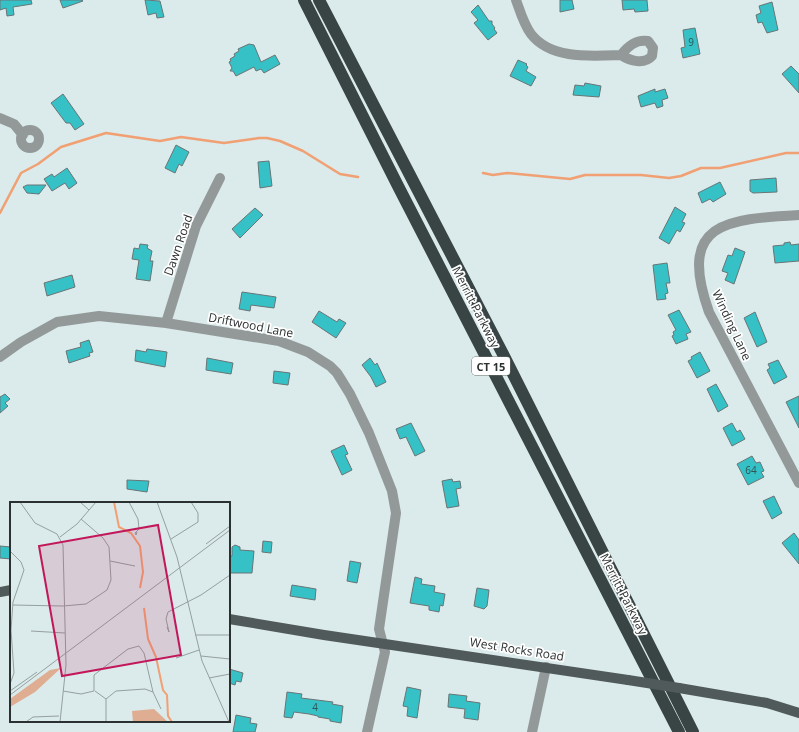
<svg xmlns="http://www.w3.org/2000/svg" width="799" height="732" font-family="'Open Sans',sans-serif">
  <rect width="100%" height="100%" fill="#dbeaea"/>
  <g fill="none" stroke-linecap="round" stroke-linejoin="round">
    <path stroke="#f1a073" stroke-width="2.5" d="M 483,173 L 493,175 L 507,173 L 570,179 L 585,175 L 641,175 L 669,178 L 681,176 L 701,168 L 720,168 L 786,153 L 799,153
      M 0,213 L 21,173 L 38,164 L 61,147 L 106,133 L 160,141 L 181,137 L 224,143 L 259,138 L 267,138 L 280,141 L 303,151 L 340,174 L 358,177"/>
  </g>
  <path fill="#36c1c6" stroke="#687576" d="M 0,0 L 31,0 L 32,4 L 13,7 L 14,15 L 7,16 L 6,8 L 0,10 Z
    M 60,0 L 82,0 L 83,1 L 63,8 Z
    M 145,0 L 160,1 L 164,17 L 157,18 L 156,13 L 148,15 Z
    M 560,0 L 572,0 L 574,9 L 560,12 Z
    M 622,0 L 647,0 L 648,11 L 635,12 L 634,9 L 623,10 Z
    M 772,2 L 778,30 L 767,33 L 762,22 L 758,23 L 756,15 L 761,13 L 759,6 Z
    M 478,5 L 489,21 L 492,21 L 492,24 L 495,28 L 494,29 L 497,33 L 488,40 L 474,23 L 478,20 L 471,12 Z
    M 695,28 L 700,54 L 683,58 L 681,48 L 685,47 L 683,30 Z
    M 249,44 L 254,45 L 261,62 L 275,55 L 280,64 L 264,73 L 261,69 L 256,71 L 254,67 L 236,76 L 233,71 L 230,71 L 232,68 L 229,62 L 231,61 L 230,59 L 235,56 L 234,54 L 239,51 L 238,49 Z
    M 518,60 L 527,64 L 526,65 L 528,67 L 526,71 L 536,77 L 531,86 L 510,76 Z
    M 791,66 L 799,74 L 799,93 L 782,74 Z
    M 585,83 L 601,86 L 599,97 L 573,95 L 575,85 L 584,86 Z
    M 655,89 L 655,92 L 665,89 L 668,98 L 662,100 L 663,106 L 657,108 L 655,103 L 641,107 L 638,96 Z
    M 63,94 L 84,124 L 75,130 L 70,123 L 66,123 L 51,103 Z
    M 176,145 L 189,152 L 182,166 L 179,164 L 175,173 L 165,168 Z
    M 269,161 L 272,186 L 260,188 L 258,162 Z
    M 67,168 L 77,183 L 69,189 L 65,183 L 52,191 L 44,179 L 52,174 L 54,177 Z
    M 776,178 L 777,192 L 753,193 L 750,191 L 750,180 Z
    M 720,182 L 726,194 L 713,202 L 710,199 L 702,203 L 698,193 Z
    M 27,185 L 46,185 L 39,194 L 27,193 L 23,187 Z
    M 675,207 L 686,214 L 682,222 L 685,223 L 680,232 L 677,230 L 669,244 L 659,238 Z
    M 255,208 L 263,215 L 240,238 L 232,229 Z
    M 790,242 L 791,245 L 799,244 L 799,261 L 775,263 L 773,246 L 784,245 L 784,243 Z
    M 140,244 L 148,245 L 147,248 L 152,251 L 150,261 L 153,261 L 150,281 L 136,279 L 139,260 L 132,259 L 134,248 L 139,249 Z
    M 735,248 L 745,252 L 734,284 L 725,280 L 728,273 L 722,271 L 728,255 L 732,256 Z
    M 667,263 L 670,283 L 666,283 L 668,293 L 665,294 L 666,299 L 657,300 L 653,265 Z
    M 72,275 L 75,287 L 47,296 L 44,283 Z
    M 242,292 L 276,297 L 274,308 L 251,305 L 250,311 L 239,309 Z
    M 679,310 L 691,332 L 686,334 L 688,339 L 676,344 L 672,336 L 674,335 L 673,332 L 676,330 L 668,315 Z
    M 319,311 L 337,322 L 339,319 L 346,323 L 336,338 L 312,322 Z
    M 755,312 L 767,342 L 757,347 L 744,318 Z
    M 89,340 L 93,352 L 89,353 L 90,356 L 69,363 L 66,351 L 81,347 L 80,343 Z
    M 147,349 L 167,352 L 165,367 L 135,361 L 136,350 L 146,352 Z
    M 700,352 L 710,371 L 697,378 L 688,361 L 692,359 L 691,357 Z
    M 207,358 L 233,363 L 231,374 L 206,370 Z
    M 370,358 L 375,365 L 377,363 L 386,382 L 376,387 L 371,377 L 362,365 Z
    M 778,360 L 787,377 L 774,384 L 767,370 L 770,368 L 768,364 Z
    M 274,371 L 290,373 L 288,385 L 273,383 Z
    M 716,384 L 728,406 L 718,412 L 707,389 Z
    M 5,394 L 10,399 L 5,403 L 8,406 L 0,413 L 0,397 Z
    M 799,396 L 799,428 L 786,402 Z
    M 411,423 L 425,451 L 415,456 L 406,437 L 400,439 L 396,429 Z
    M 732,423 L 737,432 L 740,430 L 745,439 L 732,446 L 723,428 Z
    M 344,445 L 348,454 L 345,455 L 352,470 L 342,475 L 331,451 Z
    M 752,456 L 756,463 L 760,462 L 764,471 L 761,472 L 764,477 L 748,485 L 737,464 Z
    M 452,479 L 453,482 L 460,481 L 461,488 L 456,489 L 459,506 L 447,508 L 442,481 Z
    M 127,480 L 149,481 L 147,492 L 127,489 Z
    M 774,496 L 782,513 L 772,519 L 763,501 Z
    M 794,533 L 799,540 L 799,564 L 782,543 Z
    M 263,541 L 272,542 L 271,553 L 262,552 Z
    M 235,545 L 240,547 L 240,550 L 254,551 L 252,573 L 229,573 L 229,556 L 232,556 L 232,547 Z
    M 0,546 L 11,547 L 11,559 L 0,558 Z
    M 350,561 L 361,563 L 357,583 L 347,581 Z
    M 415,577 L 422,579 L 421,584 L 435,586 L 434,592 L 445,594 L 443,606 L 440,605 L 439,612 L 429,610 L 429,606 L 410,603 Z
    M 292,585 L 316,589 L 315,600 L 290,596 Z
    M 477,588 L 489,590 L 487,606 L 484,609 L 474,606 Z
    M 229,669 L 243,673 L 241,682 L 236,681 L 235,685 L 229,683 Z
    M 407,687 L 421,690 L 417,718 L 407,716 L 408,707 L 403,706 Z
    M 287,692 L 302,694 L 301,698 L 333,702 L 332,704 L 343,706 L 341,723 L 330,721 L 330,719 L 318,717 L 318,716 L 309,714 L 294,712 L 292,718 L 284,717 Z
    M 449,694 L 467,696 L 466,701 L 480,703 L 478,720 L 464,718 L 465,709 L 448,707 Z
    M 236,715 L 251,718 L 250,723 L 257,724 L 255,732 L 233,732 Z"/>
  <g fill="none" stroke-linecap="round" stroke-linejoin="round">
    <path stroke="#939999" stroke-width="10" d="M 516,0 C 520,11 524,25 531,34 C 551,60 592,56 621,55 C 630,61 644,65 652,56 L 653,48 L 648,41 C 636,39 628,46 621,55
      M 0,118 L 14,124 L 23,135
      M21 139a9 9 0 1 1 18 0a9 9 0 1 1-18 0Z
      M 799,215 C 726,219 677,222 709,312 L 799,483
      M 166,323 L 196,226 L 220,178
      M 0,357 L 21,342 L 57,322 L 99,316 L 166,323 L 279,341 L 308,352 L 330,366 L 337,373 L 350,394 L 369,433 L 392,491 L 396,513 L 379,629 L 385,652 L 367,732
      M 532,732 L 546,667"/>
    <path stroke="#505a5b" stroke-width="10" d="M 0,592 L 11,590
      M 229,619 L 324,635 L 628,680
      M 679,688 L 767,703 L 799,713"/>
    <path stroke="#394445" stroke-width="12" d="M 304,0 L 398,186 L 679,732
      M 319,0 L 505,358 L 693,732"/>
    <path stroke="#505a5b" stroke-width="10" d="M 628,680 L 679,688"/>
  </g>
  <g text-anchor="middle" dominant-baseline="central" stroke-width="3.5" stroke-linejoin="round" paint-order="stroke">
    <g font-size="10" fill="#2e5456">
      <text x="691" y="42">9</text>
      <text x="751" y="470">64</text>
      <text x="315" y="707">4</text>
    </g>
    <rect fill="#fff" stroke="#6b6e6e" stroke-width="1" x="472" y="357" width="38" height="18" rx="3"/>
    <g font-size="11" font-weight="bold" fill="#2b3030">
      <text x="491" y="366">CT 15</text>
    </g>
    <g font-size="12" fill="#2b3030" stroke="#fff">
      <text transform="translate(178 245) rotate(-71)">Dawn Road</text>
      <text transform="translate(476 307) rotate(63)">Merritt Parkway</text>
      <text transform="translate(251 325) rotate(11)">Driftwood Lane</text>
      <text transform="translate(732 325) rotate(65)">Winding Lane</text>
      <text transform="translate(624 594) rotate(63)">Merritt Parkway</text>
      <text transform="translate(517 649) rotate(9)">West Rocks Road</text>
    </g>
  </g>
  <g transform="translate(10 502)">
    <rect width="220" height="220" fill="#dbeaea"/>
    <path d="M 51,166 L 25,190 L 0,205 L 0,197 L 40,168 ZM 144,207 L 158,220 L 123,220 L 122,209 Z" fill="#dfad92"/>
    <path fill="none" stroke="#f1a073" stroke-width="2" d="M 104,0 L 109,25 L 121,31 L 130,44 L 133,70 L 130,86M 134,106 L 138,137 L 146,155 L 153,188 L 157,193 L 158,214 L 162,220"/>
    <path fill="none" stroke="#95a0a0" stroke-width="1" d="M 10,0 L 25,21 L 47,32 L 53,43 L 56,163 L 50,220M 70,0 L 79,8M 119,0 L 128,17 L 129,27 L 125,31 L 126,33 L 127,30M 147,0 L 167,55 L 192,159 L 219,220M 50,35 L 67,22 L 86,0M 161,37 L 188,20 L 188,11 L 181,0M 196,42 L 220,24M 0,49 L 11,60 L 14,68 L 3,100 L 1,128 L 4,171 L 0,182M 100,59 L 125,64M 3,103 L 53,104 L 76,102 L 97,88 L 101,78 L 99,45 L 93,36 L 71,17M 157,125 L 159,130 L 156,117 L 158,110 L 191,93 L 220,73M 21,129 L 55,131M 185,133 L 220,133M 191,154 L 220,157M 166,156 L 189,148M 199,176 L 220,172M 0,189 L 27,170M 53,189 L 71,192 L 84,189M 84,189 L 84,173 L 118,147 L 129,144 L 134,151 L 143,190 L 151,207M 85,189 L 96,197 L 106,189 L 135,187 L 143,190M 0,193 L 220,28M 16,220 L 23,215 L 49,214M 96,220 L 96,197"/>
    <path fill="#c2185b" fill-opacity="0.15" stroke="#c2185b" stroke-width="2" d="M 148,23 L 171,153 L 52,174 L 29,44 Z"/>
    <rect width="220" height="220" fill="none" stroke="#2b3030" stroke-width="2"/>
  </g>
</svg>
